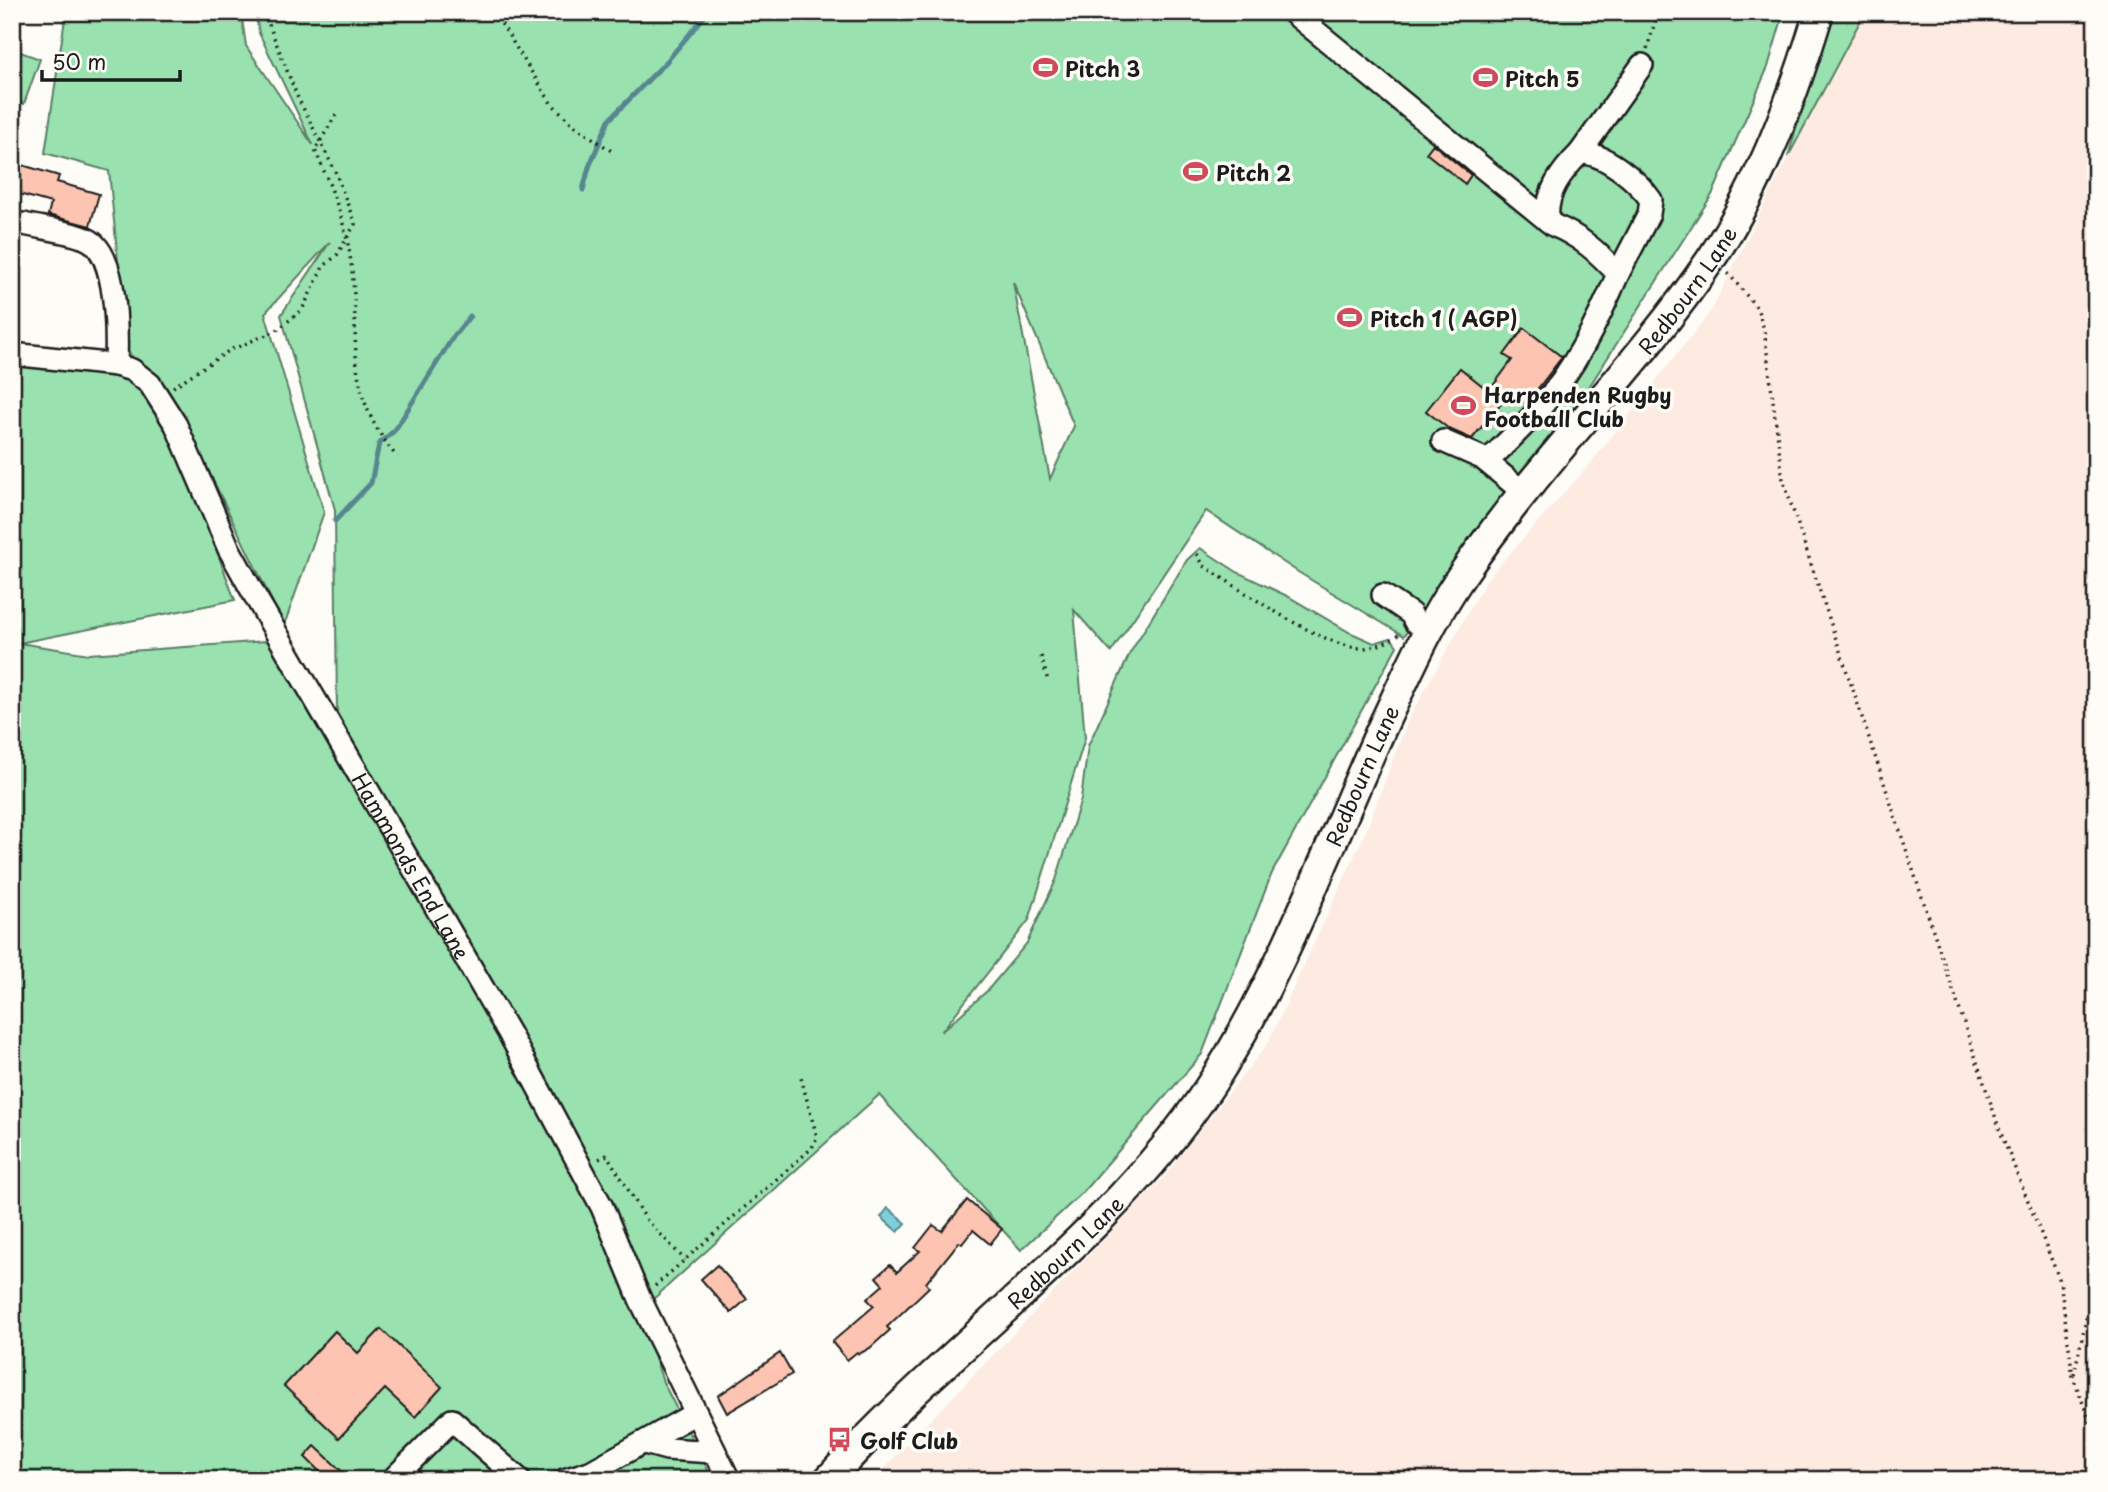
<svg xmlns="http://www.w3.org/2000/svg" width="2108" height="1492" font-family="'Playpen Sans',sans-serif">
  <rect width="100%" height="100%" fill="#fdfcf7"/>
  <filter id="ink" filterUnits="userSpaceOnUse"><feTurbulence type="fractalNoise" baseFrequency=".0143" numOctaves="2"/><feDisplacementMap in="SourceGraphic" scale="14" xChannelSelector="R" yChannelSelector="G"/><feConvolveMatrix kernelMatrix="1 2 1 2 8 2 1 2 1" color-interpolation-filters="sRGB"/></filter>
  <g filter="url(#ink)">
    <path fill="#fdebe2" d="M 1828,12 L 2096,12 L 2096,1480 L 873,1480 L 1163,1178 L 1268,1043 L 1366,831 L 1408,720 L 1487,579 L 1590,464 L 1711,311 L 1788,157 Z"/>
    <path fill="#99e1af" stroke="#5a7e66" stroke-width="2" fill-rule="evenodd" d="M 66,12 L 241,12 L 246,46 L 313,145 L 259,33 L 255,12 L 1784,12 L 1768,67 L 1713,193 L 1580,401 L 1404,636 L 1298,572 L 1206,511 L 1111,652 L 1074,610 L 1085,738 L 1029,920 L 941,1032 L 987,991 L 1027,943 L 1056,880 L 1081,799 L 1088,746 L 1130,653 L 1187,560 L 1200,548 L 1237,572 L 1289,597 L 1349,632 L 1374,643 L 1391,638 L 1397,646 L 1272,873 L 1202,1054 L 1082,1193 L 1021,1250 L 879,1095 L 640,1311 L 663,1382 L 712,1478 L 710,1480 L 12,1480 L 12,379 L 24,365 C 55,367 95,363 124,377 C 166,397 217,554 235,600 L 19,643 L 89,654 L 293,639 L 337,718 L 335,510 L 281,315 L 330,242 L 265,313 L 324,512 L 284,626 L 175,402 L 127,351 L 109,171 L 45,153 ZM 1013,282 L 1074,426 L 1050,479 Z
      M 1828,12 L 1865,12 L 1788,157 Z
      M 12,49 L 40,59 L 24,104 L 12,100 Z"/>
    <path fill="#7fcfdb" stroke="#57878f" stroke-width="2" d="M 888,1208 L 906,1223 L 898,1232 L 881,1217 Z"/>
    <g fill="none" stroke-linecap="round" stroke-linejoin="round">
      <path stroke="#57878f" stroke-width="5" d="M 583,190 L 589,167 L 609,120 L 667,61 L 708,12
        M 335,521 L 371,483 L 379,444 L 395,430 L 453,337 L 470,316"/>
    </g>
    <path fill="#fcc4b1" stroke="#1c1c1c" stroke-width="2" d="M 1433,144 L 1471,175 L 1465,184 L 1426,153 Z
      M 12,162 L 59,176 L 57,182 L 99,194 L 90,226 L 48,215 L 51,203 L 12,192 Z
      M 1524,328 L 1562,357 L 1526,404 L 1510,392 L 1472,439 L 1449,429 L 1426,411 L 1460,368 L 1489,391 L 1512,360 L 1504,355 Z
      M 967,1200 L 1002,1229 L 990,1244 L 973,1230 L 962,1244 L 959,1242 L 926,1283 L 929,1287 L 887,1327 L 890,1330 L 870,1348 L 859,1354 L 857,1352 L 847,1360 L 832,1342 L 874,1306 L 867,1299 L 883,1285 L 876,1277 L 890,1265 L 897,1272 L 920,1251 L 915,1248 L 933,1225 L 942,1231 Z
      M 717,1265 L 747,1299 L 731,1313 L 701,1279 Z
      M 381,1329 L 442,1387 L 415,1417 L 385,1389 L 339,1438 L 284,1386 L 335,1331 L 358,1353 Z
      M 780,1353 L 792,1374 L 727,1413 L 718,1396 Z
      M 315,1446 L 351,1480 L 328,1480 L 305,1457 Z"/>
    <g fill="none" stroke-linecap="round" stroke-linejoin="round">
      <defs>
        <g id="minor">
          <path d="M 1292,12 L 1553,225 C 1580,236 1598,252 1618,274 C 1598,321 1574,370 1540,408 C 1523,427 1504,445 1487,462"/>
          <path d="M 1580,153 L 1642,65"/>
          <path d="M 1548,221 C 1545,193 1561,172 1580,153 C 1604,152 1638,181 1651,200 L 1649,214 L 1618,274"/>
          <path d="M 24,224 C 44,229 68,231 87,239 C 118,253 117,336 116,365"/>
          <path id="s1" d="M 12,354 L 116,365 L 132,370 L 150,384 L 176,425 L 229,549 L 255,596 L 509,1033 L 602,1207 L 640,1299 L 729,1480"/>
          <path d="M 1443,441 L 1482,458 L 1523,492"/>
          <path d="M 1383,595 L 1411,614 L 1415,622 L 1432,626"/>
          <path d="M 645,1443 L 667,1449 L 713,1452"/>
          <path d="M 392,1480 L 452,1420 L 520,1480"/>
          <path d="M 564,1480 L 590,1472 L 694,1414"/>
        </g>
        <g id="major">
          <path id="s2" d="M 828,1480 C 948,1345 1110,1238 1210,1086 C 1284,973 1329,843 1385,721 C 1408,672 1430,622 1460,578 C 1536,465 1635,371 1711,259 C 1761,184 1793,98 1819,12"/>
        </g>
      </defs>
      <use href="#minor" stroke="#1c1c1c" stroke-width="26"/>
      <use href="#major" stroke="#1c1c1c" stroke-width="33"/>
      <path stroke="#1c1c1c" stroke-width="3.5" stroke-dasharray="2 5" stroke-linecap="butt" d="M 494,12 L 551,103 L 575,126 L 613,152
        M 1647,49 L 1658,12
        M 336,115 L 315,150 C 331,187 346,222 351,263 C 362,342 340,388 397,457
        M 1728,273 L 1757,308 L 1764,329 L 1783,480 L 2000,1131 L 2060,1281 L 2073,1377 L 2096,1438
        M 173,387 L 230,350 L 276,331 L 302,310 L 323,267 L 337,255 L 355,224 L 335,171 L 297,96 L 264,12
        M 1197,554 L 1204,566 C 1239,588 1327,651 1365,648 C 1378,647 1389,641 1400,634
        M 1041,656 L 1048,681
        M 599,1159 L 607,1155 L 646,1219 L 685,1260
        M 655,1286 L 812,1148 L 817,1137 L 801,1078
        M 2074,1374 L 2096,1274"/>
      <use href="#minor" stroke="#fdfcf7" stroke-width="21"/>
      <use href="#major" stroke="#fdfcf7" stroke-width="28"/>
    </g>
  </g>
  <defs>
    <symbol id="stadium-bare" viewBox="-9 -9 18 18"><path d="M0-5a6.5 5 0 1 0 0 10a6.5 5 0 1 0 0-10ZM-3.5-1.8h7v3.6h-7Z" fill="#d1495b" stroke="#fdfcf7" stroke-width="2.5" paint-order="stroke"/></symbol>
    <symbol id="bus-bare" viewBox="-9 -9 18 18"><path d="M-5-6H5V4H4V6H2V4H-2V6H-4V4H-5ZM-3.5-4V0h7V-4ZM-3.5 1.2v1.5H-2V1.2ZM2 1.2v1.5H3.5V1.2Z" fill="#d1495b" stroke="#fdfcf7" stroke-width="2.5" paint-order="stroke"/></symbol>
  </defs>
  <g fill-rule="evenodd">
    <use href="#stadium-bare" x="1028" y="50" width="35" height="35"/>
    <use href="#stadium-bare" x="1468" y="60" width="35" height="35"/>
    <use href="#stadium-bare" x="1178" y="154" width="35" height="35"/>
    <use href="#stadium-bare" x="1332" y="300" width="35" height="35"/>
    <use href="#stadium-bare" x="1446" y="388" width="35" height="35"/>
    <use href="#bus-bare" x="822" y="1422" width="35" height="35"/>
  </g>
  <g text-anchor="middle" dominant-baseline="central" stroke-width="7" stroke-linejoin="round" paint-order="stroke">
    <g font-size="21" font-weight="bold" fill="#1c1c1c" stroke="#fdfcf7" text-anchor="start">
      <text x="1065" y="68">Pitch 3</text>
      <text x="1505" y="78">Pitch 5</text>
      <text x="1216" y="172">Pitch 2</text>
      <text x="1370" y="318">Pitch 1 ( AGP)</text>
      <text x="1484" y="394">Harpenden Rugby<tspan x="1484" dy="24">Football Club</tspan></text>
      <text x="860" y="1440">Golf Club</text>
    </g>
    <g font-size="21" fill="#1c1c1c" stroke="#fdfcf7">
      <text stroke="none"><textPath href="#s2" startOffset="1484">Redbourn Lane</textPath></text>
      <text stroke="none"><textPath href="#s2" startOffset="896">Redbourn Lane</textPath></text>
      <text stroke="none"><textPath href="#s1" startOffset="693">Hammonds End Lane</textPath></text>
      <text stroke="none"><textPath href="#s2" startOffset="329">Redbourn Lane</textPath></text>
    </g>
  </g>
  <rect width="2108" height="1492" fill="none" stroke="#fdfcf7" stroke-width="42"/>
  <rect x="21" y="21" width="2066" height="1450" fill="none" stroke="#1c1c1c" stroke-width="2.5" filter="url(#ink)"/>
  <path d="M42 70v10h138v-10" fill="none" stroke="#1c1c1c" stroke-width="3.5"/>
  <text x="52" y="70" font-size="21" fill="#1c1c1c" stroke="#fdfcf7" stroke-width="5" paint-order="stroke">50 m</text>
</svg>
